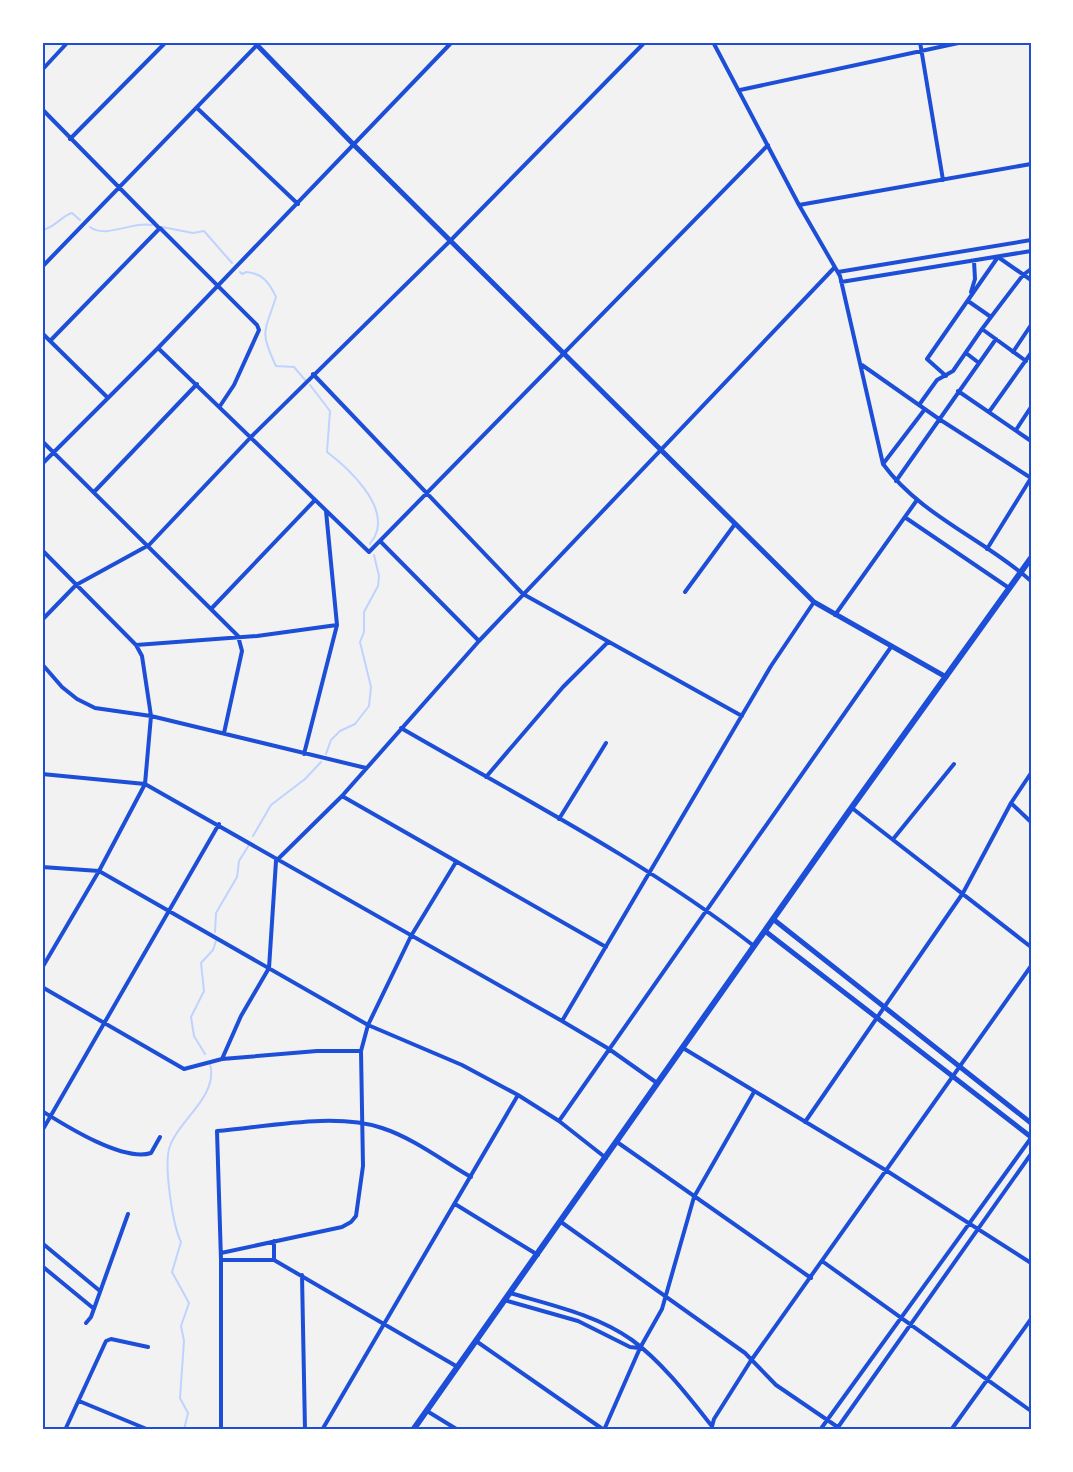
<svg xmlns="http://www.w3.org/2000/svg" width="1073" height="1472" font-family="'DejaVu Sans',sans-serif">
  <rect width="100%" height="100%" fill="#f2f2f2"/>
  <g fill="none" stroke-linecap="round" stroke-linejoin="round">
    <path stroke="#bfd3fe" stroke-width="2" d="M 90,227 C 106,239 132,221 152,225
      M 162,227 L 193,233 L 204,231 L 232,263
      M 42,230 C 55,228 61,216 72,213 L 80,220
      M 240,272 L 242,274 L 246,272 C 262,273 269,282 276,297 C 265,332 259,330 276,366 L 294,367 L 306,381
      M 310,385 L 330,411 L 327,452 C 347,467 390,506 375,536 C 374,539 371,541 370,544
      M 326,754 L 331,740 L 340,731 L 355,724 L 369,706 L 371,687 L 360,642 L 364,632 L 364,612 L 378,586 L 379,576 L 374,555
      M 253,836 L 271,805 L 305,779 L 321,762
      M 215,932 L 216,913 L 237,877 L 239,861 L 249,845
      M 205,1054 L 194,1036 L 191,1017 L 204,991 L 201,963 L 213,950 L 216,941
      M 184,1430 L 188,1413 L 180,1398 L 184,1341 L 181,1326 L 189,1303 L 172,1272 L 181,1242 C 173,1226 163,1164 170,1146 C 178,1121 219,1096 210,1064"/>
    <path stroke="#1d4ed8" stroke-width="4" d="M 713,42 L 799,205 L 840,276 L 883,464 C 921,516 984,539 1031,581
      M 920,42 L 943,180
      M 42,70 L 68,42
      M 740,90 L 963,42
      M 197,108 L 298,204
      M 42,109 L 159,228
      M 70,139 L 166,42
      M 799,205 L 1031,164
      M 42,267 L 260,42
      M 838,272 L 1031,240
      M 841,282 L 1031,251
      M 971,292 L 975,279 L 974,261
      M 968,301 L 991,317 L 982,329 L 1026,361
      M 991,317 L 1023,275 L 1031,269
      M 42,333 L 108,398
      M 50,341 L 160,228 L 257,325 L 259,330 L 234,385 L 220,406
      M 158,348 L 369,552 L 768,145
      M 1013,352 L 1031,325
      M 966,353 L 979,363
      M 862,365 L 939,419 L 1031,478 L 987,549
      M 313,374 L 523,594 L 742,716
      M 946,376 L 927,359 L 998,257 L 1031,280
      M 958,391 L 1031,441
      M 919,405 L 937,380 L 953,371 L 982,329
      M 989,412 L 1031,353
      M 1016,430 L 1031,407
      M 42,441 L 238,636 L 242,651 L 224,733
      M 42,464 L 158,348 L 452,42
      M 883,464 L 925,409
      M 896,481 L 996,339
      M 94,492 L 197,384
      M 906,518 L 1009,588
      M 380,541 L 479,641
      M 42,550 L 136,645 L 142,656 L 151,716 L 145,784 L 99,871 L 42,968
      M 685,592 L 735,524
      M 211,609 L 315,500
      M 835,615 L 917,500
      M 42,620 L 76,585 L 149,545 L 251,437 L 451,240 L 645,42
      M 136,645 L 257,636 L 337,625
      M 42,664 L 62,687 L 77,699 L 95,708 L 151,716 L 366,768
      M 401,728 C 520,797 645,861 754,946
      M 304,754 L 337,625 L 326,511
      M 42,774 L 145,784 L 562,1021 L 609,1049 L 657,1083
      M 486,777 L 563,687 L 608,642
      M 342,796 L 606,947
      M 1011,803 L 1031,822
      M 852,808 L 1031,947
      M 559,819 L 606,743
      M 894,838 L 954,764
      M 42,867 L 99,871 L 368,1025 L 462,1065 L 518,1095 L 559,1121 L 606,1158
      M 42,987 L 184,1069 L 222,1059 L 317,1051 L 361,1051
      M 562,1021 L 771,666 L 814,602
      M 683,1048 L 887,1171 L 1031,1263
      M 222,1059 L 241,1016 L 269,968 L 276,861 L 342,796 L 479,641 L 834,268
      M 42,1111 C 66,1126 123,1162 151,1153 L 160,1137
      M 559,1121 L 891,647
      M 805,1122 L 963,893 L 1011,803 L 1031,773
      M 42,1131 L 219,824
      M 617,1142 L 811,1278
      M 455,1204 L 538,1255
      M 561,1222 L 745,1353 L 776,1385 L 842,1430
      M 274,1241 L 274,1260
      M 42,1243 L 100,1291
      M 221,1253 L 342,1227 L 351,1222 L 356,1216 L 363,1166 L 361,1051 L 368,1025 L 411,936 L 456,862
      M 221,1260 L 274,1260 L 456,1366
      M 822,1261 L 1031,1411
      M 42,1266 L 93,1308
      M 302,1275 L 305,1430
      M 510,1293 C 551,1305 597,1315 632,1340 C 662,1362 688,1396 711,1425
      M 504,1300 L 578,1321 L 630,1347 L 639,1348
      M 86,1323 L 91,1317 L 128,1214
      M 476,1341 L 604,1430
      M 79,1401 L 149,1430
      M 427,1411 L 458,1430
      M 65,1430 L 106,1341 L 111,1339 L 148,1347
      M 221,1430 L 221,1260 L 217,1131 C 266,1127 335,1112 382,1128 C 413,1138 443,1161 471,1177
      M 322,1430 L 518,1095
      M 604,1430 L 640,1348 L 662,1309 L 694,1197 L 754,1092
      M 711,1430 L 714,1419 L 750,1362 L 1031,966
      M 820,1430 L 1031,1138
      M 836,1430 L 1031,1154
      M 951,1430 L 1031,1319"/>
    <path stroke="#1d4ed8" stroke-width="5" d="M 254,42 L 354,145 L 814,602 L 946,677
      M 773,919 L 1031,1123
      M 765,931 L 1031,1137"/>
    <path stroke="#1d4ed8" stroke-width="6" d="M 413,1430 L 852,807 L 1031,558"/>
  </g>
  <rect width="1073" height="1472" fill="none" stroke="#ffffff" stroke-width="87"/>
  <rect x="44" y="44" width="986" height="1384" fill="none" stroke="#1d4ed8" stroke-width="2"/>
</svg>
